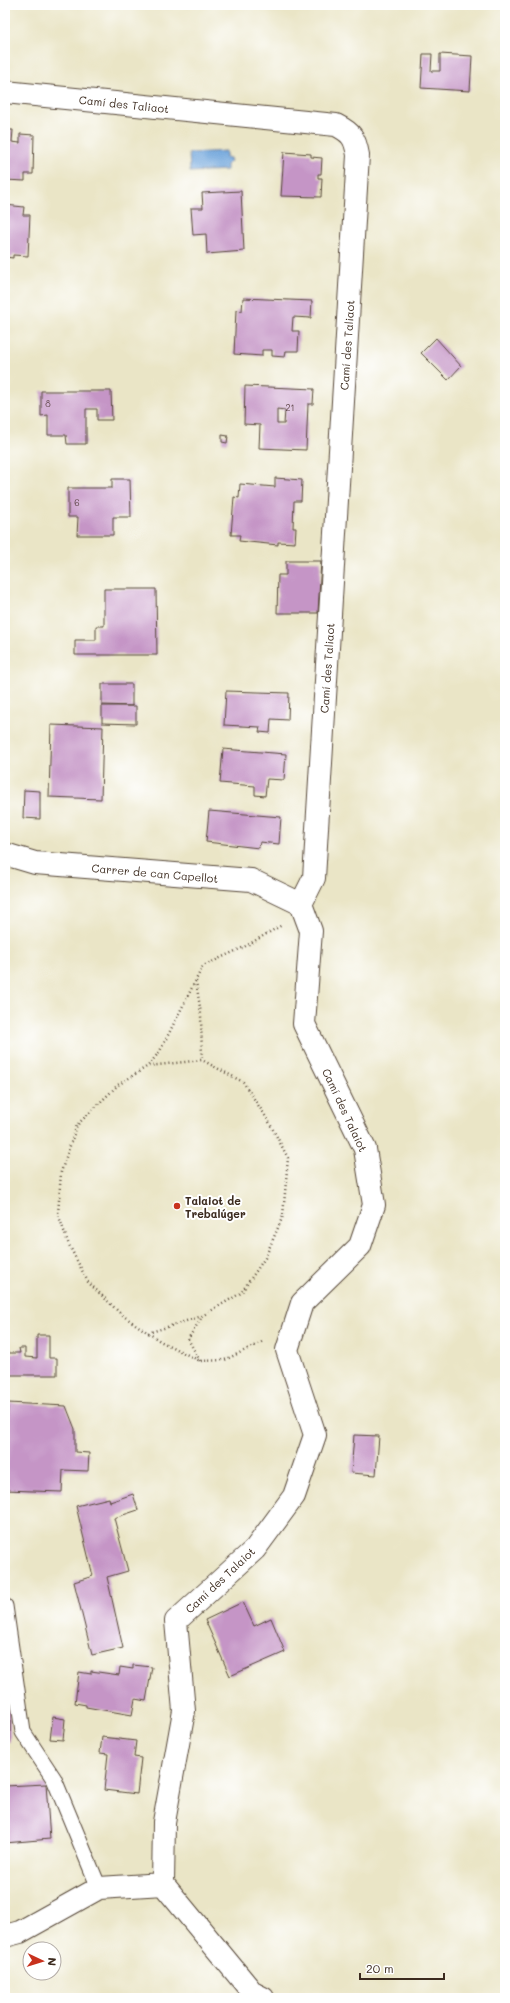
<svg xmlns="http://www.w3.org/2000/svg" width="510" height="2003" font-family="Mali,sans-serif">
  <rect width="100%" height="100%" fill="#fff"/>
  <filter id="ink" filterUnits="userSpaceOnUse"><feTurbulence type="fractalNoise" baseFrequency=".025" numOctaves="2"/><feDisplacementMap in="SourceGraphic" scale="8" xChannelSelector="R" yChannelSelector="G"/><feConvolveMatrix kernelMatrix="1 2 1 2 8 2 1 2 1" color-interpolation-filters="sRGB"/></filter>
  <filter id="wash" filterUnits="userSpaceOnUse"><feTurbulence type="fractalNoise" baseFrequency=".012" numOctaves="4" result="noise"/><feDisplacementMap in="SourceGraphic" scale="16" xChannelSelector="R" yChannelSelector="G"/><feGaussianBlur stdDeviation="0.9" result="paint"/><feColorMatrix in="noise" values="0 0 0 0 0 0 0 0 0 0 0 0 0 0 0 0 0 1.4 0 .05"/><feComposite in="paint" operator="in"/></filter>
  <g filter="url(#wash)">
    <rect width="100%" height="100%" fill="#eae5c6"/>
    <path fill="#6ca3da" stroke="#54667c" d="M 226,151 L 226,157 L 230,158 L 231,161 L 227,165 L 227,170 L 190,172 L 189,153 Z"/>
    <g id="blocks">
      <path fill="#c595c6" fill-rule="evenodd" d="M 423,54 L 432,54 L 431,71 L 440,71 L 440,54 L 472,56 L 470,91 L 421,88 Z
        M 5,130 L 13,130 L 12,142 L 20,143 L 20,134 L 34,135 L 33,174 L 25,174 L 25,181 L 5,180 Z
        M 284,152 L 311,154 L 311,157 L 322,158 L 321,174 L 318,174 L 318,178 L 322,178 L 321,197 L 281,196 Z
        M 241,191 L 244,251 L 207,254 L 206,234 L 193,235 L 191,208 L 203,208 L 202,193 Z
        M 5,205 L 24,207 L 23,215 L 30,215 L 28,256 L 13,255 L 13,258 L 5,257 Z
        M 243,298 L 312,301 L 311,318 L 293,317 L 292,331 L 299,331 L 298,351 L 286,351 L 285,357 L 272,356 L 272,350 L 262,350 L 262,356 L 234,354 L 236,310 L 242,311 Z
        M 436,338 L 461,366 L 448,380 L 421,353 Z
        M 245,386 L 314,389 L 313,404 L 308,404 L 306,450 L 259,448 L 260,425 L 244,424 ZM 277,409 L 285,410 L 284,424 L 277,424 Z
        M 41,391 L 111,391 L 112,420 L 97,420 L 97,409 L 86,409 L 86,444 L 67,444 L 66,435 L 48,435 L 48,415 L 41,416 Z
        M 222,435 L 228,436 L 227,443 L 222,442 Z
        M 275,478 L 302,480 L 301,501 L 294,501 L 293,528 L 296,528 L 295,543 L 278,542 L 278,545 L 239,541 L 240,535 L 231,535 L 234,497 L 239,498 L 240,484 L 275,487 Z
        M 112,479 L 130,479 L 131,517 L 113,517 L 113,535 L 77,535 L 78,517 L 68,517 L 68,488 L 112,488 Z
        M 286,561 L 321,561 L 318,613 L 277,613 L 278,575 L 286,575 Z
        M 104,589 L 156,589 L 157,655 L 75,655 L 75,640 L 96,640 L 96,626 L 104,626 Z
        M 102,684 L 132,684 L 132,706 L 102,705 Z
        M 226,691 L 289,693 L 288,720 L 271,719 L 270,733 L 259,732 L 260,727 L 224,725 Z
        M 102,706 L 136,706 L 136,724 L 102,723 Z
        M 51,725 L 103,727 L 101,799 L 49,797 Z
        M 223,749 L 286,754 L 284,780 L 267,779 L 265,796 L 255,795 L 255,786 L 220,783 Z
        M 24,790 L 40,791 L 40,819 L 23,818 Z
        M 209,811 L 281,817 L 279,844 L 260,842 L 259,848 L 206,842 Z
        M 37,1335 L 49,1335 L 49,1358 L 57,1358 L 57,1375 L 5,1375 L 5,1353 L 20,1353 L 19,1348 L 25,1348 L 25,1357 L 37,1358 Z
        M 8,1403 L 66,1406 L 75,1429 L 75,1452 L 89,1453 L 88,1471 L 63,1470 L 62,1492 L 5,1490 Z
        M 354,1435 L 379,1436 L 376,1475 L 351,1473 Z
        M 133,1494 L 138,1510 L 114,1518 L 128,1571 L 107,1577 L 123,1648 L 92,1655 L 74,1582 L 93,1576 L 76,1506 L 109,1498 L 110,1502 Z
        M 243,1602 L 254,1626 L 271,1618 L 285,1652 L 230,1676 L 205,1620 Z
        M 133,1665 L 152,1667 L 146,1701 L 135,1699 L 132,1715 L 86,1707 L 86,1705 L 75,1703 L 79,1672 L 91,1674 L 91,1671 L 119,1675 L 120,1667 L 133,1669 Z
        M 5,1706 L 10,1706 L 10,1742 L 5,1742 Z
        M 53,1717 L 65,1719 L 63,1740 L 50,1739 Z
        M 102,1737 L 136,1741 L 134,1757 L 141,1758 L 137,1794 L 104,1790 L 108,1754 L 100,1753 Z
        M 46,1784 L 50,1839 L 5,1843 L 5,1786 Z"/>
    </g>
  </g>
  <g filter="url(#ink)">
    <use href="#blocks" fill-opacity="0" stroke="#554637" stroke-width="1"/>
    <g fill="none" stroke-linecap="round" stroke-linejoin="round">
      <defs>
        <path id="lane" d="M 5,1606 L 23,1732 L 54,1779 L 99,1888"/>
        <path id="street" d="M 5,92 L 336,125 C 352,133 355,138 358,155 L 314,878 L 301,904
          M 5,854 L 35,863 L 251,880 L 301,904
          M 163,1884 L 164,1822 L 184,1711 L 176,1621 L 255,1549 L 294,1496 L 315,1435 L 287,1350 L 302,1303 L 360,1246 L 374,1205 L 365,1149 L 304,1024 L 311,931 L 301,904
          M 163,1884 L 253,1993 L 263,1998
          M 5,1936 L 20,1932 L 99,1888 L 163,1884"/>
      </defs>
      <use href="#lane" stroke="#554637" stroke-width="17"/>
      <use href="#street" stroke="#554637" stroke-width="24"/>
      <path stroke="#554637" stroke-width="2.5" stroke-dasharray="1 3" stroke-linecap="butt" d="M 196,981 L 201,1014 L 202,1060
        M 148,1333 L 202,1316 L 241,1293 L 265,1258 L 283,1216 L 288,1158 L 268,1120 L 243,1082 L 202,1060 L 149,1066
        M 262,1342 L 225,1360 L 200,1361 L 160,1341 L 122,1315 L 88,1282 L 69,1245 L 58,1214 L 61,1172 L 77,1125 L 118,1085 L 148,1066 L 160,1051 L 203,966 L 244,947 L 282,925
        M 200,1361 L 188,1339 L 202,1317"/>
      <use href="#lane" stroke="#fff" stroke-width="15"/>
      <use href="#street" stroke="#fff" stroke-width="22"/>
    </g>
  </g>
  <circle fill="#c8321e" stroke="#fff" stroke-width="1.5" cx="177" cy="1206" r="4"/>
  <g text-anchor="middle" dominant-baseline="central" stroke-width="4" stroke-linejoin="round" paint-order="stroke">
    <g font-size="9" fill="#5e4548">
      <text x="48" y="403">8</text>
      <text x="290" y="407">21</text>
      <text x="77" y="502">6</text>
    </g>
    <g font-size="11" fill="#3b2a1e" stroke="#fff">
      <text transform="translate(124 104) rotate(6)">Camí des Taliaot</text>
      <text transform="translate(347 345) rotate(-86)">Camí des Taliaot</text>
      <text transform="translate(327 668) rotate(-86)">Camí des Taliaot</text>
      <text transform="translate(155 873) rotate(5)">Carrer de can Capellot</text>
      <text transform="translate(345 1110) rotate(65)">Camí des Talaiot</text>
      <text transform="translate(220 1580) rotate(-43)">Camí des Talaiot</text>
    </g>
    <g font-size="11" font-weight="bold" fill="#3b2a1e" stroke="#fff" text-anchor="start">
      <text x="185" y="1200">Talaiot de<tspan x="185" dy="13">Trebalúger</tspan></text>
    </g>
  </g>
  <rect width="510" height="2003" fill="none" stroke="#fff" stroke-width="20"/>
  <g transform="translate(42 1961) rotate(94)"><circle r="19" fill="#ffffff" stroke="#b1aaa5"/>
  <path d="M0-3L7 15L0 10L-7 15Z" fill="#c8321e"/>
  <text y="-6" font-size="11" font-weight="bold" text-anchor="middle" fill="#3b2a1e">N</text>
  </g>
  <path d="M360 1973v6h84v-6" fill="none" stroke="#3b2a1e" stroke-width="2"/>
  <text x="366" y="1973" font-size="12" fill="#3b2a1e" stroke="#ffffff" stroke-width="3" paint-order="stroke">20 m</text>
</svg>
